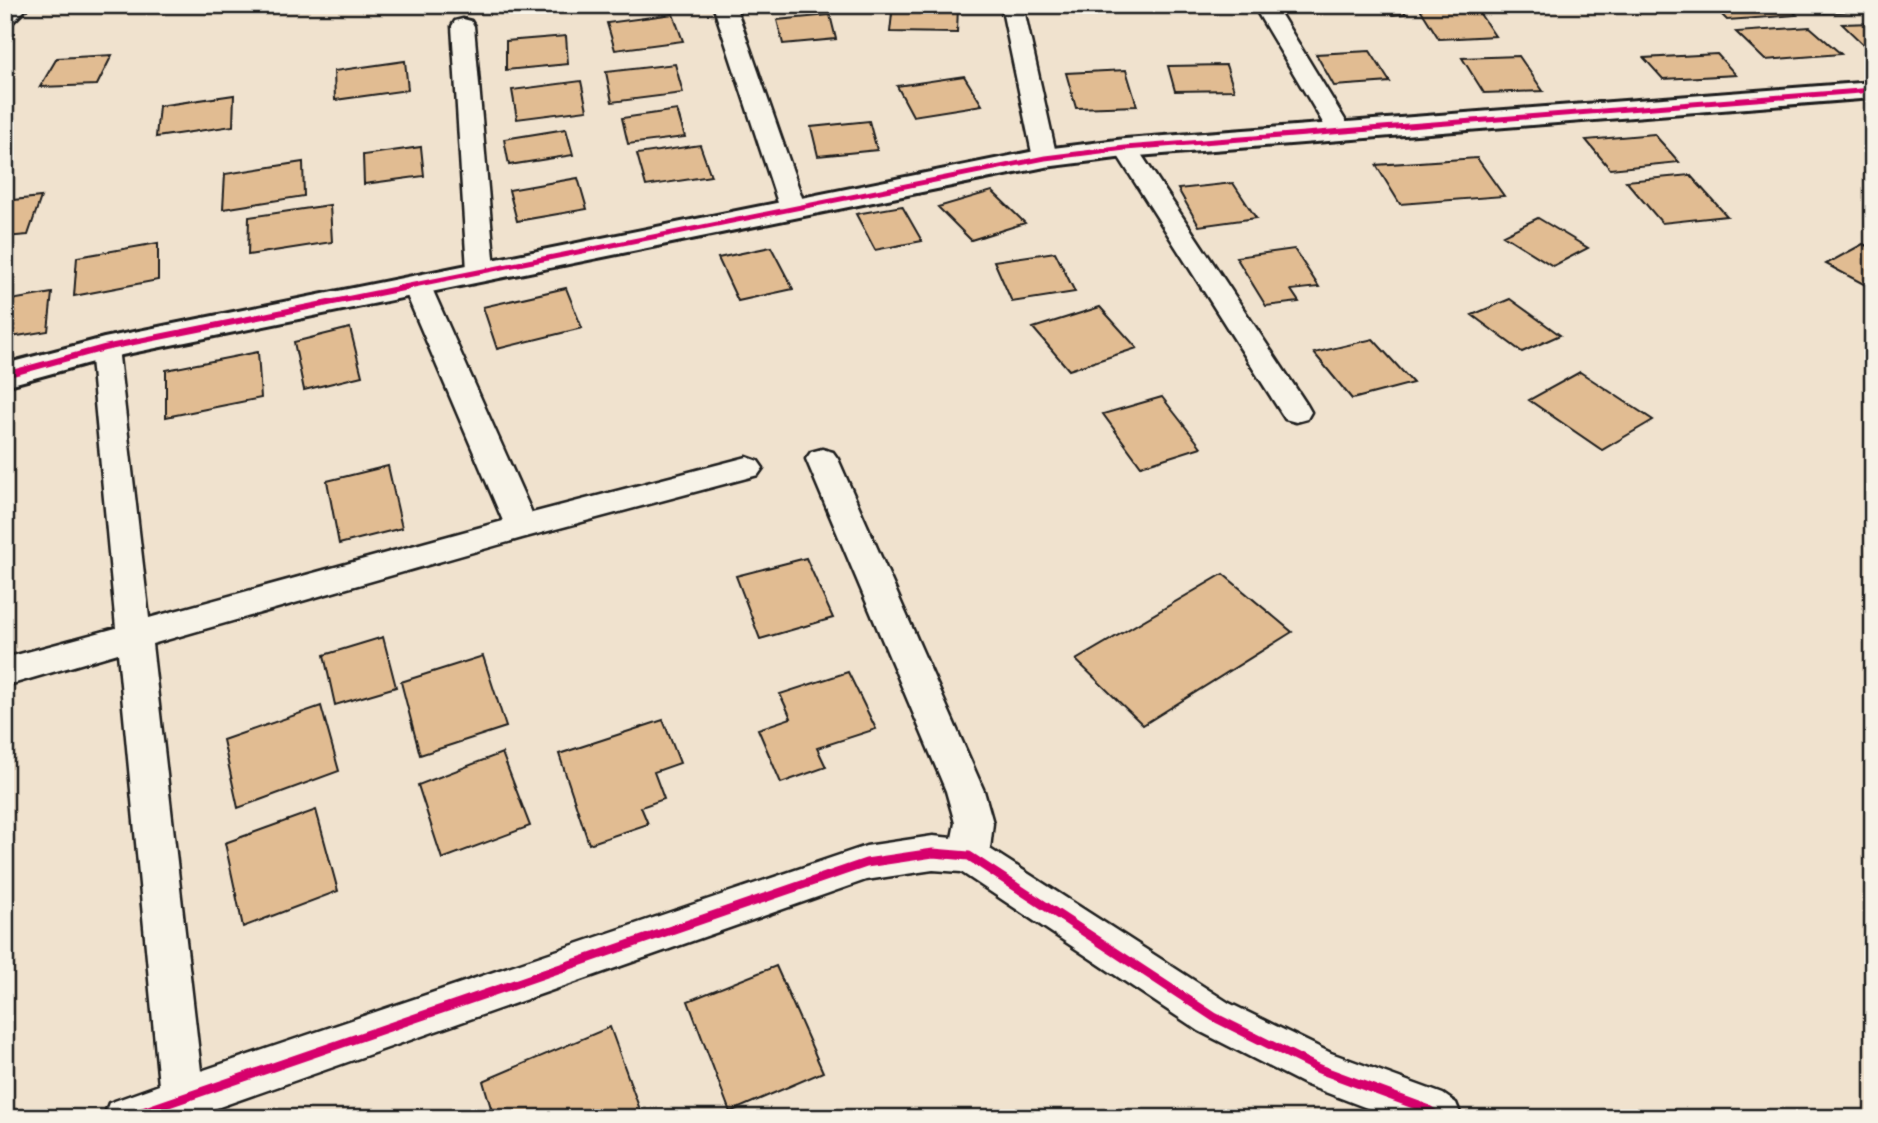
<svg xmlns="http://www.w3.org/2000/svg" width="1878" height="1123" font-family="Delius,sans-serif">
  <rect width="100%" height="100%" fill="#f0e2ce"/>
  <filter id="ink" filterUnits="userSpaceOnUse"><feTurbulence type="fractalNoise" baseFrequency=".0143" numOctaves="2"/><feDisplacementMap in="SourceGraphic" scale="14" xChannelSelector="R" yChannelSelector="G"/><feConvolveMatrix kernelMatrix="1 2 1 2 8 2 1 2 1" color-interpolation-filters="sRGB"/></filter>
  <g filter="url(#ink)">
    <path fill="#e1bc92" stroke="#1c1c1c" stroke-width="2" d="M 487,5 L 535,5 L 488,11 Z
      M 893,5 L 958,6 L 957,33 L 890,32 Z
      M 1386,5 L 1419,5 L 1419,6 L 1401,7 L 1406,14 L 1393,15 Z
      M 1474,5 L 1495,36 L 1439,39 L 1419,7 Z
      M 1712,5 L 1787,5 L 1797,15 L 1727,20 Z
      M 1816,5 L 1873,5 L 1873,10 L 1824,13 Z
      M 673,14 L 683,41 L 615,50 L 607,23 Z
      M 830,15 L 836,39 L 783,44 L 777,20 Z
      M 1873,23 L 1873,49 L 1868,49 L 1842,24 Z
      M 1810,27 L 1841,54 L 1765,60 L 1736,32 Z
      M 566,36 L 568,64 L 506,70 L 506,41 Z
      M 1370,51 L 1390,82 L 1334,86 L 1316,54 Z
      M 1717,54 L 1736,75 L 1663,79 L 1644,58 Z
      M 112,55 L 97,85 L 40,87 L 57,58 Z
      M 1519,56 L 1543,91 L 1484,93 L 1462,58 Z
      M 405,61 L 408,90 L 335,100 L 334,71 Z
      M 675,64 L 683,93 L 612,102 L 606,72 Z
      M 1226,65 L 1234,90 L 1175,91 L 1168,66 Z
      M 1126,70 L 1137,106 L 1076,108 L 1066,73 Z
      M 964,76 L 982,105 L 913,116 L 897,86 Z
      M 581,81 L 587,110 L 517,119 L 512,90 Z
      M 234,95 L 233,126 L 156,137 L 159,106 Z
      M 677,110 L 685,137 L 628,144 L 622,118 Z
      M 869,121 L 877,150 L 818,156 L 811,127 Z
      M 566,129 L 573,155 L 509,165 L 504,139 Z
      M 1654,134 L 1679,162 L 1610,169 L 1586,140 Z
      M 700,145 L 711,176 L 646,186 L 637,154 Z
      M 421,147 L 424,176 L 364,184 L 363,155 Z
      M 1477,158 L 1504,196 L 1400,204 L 1376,165 Z
      M 303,162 L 304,196 L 223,209 L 225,174 Z
      M 1690,175 L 1727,216 L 1662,223 L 1626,181 Z
      M 578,178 L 587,209 L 517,221 L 509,190 Z
      M 1233,183 L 1256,218 L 1199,226 L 1178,189 Z
      M 992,191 L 1025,223 L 971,240 L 938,207 Z
      M 41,197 L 28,235 L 5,237 L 5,201 Z
      M 330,205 L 332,242 L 248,255 L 249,217 Z
      M 902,206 L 922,241 L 875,250 L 856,214 Z
      M 1538,218 L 1588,248 L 1553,266 L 1503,235 Z
      M 158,243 L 158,280 L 74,296 L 77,257 Z
      M 1863,244 L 1873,249 L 1873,289 L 1826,264 Z
      M 771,247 L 793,289 L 738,301 L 718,258 Z
      M 1294,249 L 1319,287 L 1291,290 L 1299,302 L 1266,306 L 1236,257 Z
      M 1055,252 L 1075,292 L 1012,302 L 994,261 Z
      M 566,288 L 582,328 L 497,349 L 483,307 Z
      M 52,293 L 48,331 L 5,338 L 5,301 Z
      M 1510,299 L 1560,335 L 1522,352 L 1472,315 Z
      M 1100,307 L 1137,348 L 1069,370 L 1033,328 Z
      M 350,328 L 362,376 L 304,390 L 294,342 Z
      M 1373,339 L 1413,383 L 1352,399 L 1314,353 Z
      M 258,352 L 261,398 L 166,417 L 166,370 Z
      M 1580,372 L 1653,420 L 1602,450 L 1529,400 Z
      M 1162,397 L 1201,447 L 1141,466 L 1103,414 Z
      M 388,466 L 402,528 L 339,544 L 327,481 Z
      M 806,558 L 833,618 L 760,639 L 736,576 Z
      M 1223,574 L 1292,632 L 1143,725 L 1076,660 Z
      M 383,637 L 396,687 L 335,705 L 324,655 Z
      M 483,656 L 506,727 L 420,755 L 401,682 Z
      M 848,672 L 876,729 L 817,748 L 826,767 L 781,783 L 758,729 L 791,718 L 780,694 Z
      M 321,706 L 339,771 L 238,808 L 223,740 Z
      M 663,720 L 680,763 L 654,772 L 664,799 L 641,807 L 648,824 L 589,844 L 559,754 Z
      M 502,753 L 530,826 L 442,859 L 418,785 Z
      M 316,810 L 338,891 L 243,927 L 225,843 Z
      M 776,966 L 823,1072 L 730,1112 L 688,1001 Z
      M 610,1027 L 643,1118 L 494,1118 L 483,1081 Z"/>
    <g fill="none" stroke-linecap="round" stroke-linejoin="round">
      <defs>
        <path id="street" d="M 30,5 L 13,22 L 5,24 L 6,5 Z
          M 713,5 L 735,5 L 806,209 L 802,215 L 793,217 L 784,215 L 780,209 Z
          M 1001,5 L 1023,5 L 1057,158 L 1054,163 L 1045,165 L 1036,163 L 1033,158 Z
          M 1253,5 L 1275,5 L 1353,133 L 1350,138 L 1341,140 L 1332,138 Z
          M 463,19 L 471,21 L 474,26 L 495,270 L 491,276 L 481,278 L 471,276 L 467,270 L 452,26 L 455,21 Z
          M 1125,141 L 1134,143 L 1137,148 L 1307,405 L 1311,412 L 1307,419 L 1296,422 L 1285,419 L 1113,148 L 1116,143 Z
          M 416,276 L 426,278 L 430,284 L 532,513 L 747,457 L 758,461 L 763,468 L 758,475 L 522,538 L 152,644 L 201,1071 L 866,846 L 933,836 L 952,838 L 955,823 L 946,791 L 806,459 L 811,452 L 822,449 L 833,452 L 838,459 L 984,791 L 993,823 L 990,849 L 1229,1003 L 1331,1053 L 1443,1094 L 1456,1103 L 1462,1118 L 1393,1118 L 1304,1084 L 1199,1031 L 961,872 L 933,870 L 866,880 L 188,1118 L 103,1118 L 109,1103 L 159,1085 L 118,653 L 5,686 L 5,658 L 116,628 L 90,348 L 94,342 L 104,339 L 114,342 L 118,348 L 149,618 L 503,521 L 402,284 L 406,278 Z"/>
        <path id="secondary" d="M 1873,82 L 1873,98 L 1125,157 L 1045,167 L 107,358 L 5,386 L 5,364 L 104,338 L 1045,149 L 1125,139 Z"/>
      </defs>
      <use href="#street" stroke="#1c1c1c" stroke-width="5"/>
      <use href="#secondary" stroke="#1c1c1c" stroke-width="6"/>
      <use href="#street" fill="#f7f3e8" fill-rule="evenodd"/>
      <use href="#secondary" fill="#f7f3e8" fill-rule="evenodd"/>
      <defs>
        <path id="cycleway-far2" d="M 399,288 L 1045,158 L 1125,148 L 1873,90"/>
        <path id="cycleway-far1" d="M 5,375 L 104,348 L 408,287"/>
        <path id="cycleway" d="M 125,1118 L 866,863 L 933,853 L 969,856 L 1214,1017 L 1319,1069 L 1427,1109 L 1440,1118"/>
      </defs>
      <use href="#cycleway-far2" stroke="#f7f3e8" stroke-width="9"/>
      <use href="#cycleway-far1" stroke="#f7f3e8" stroke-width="10"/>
      <use href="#cycleway" stroke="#f7f3e8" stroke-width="13"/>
      <use href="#cycleway-far2" stroke="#d6006c" stroke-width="5"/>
      <use href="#cycleway-far1" stroke="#d6006c" stroke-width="6"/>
      <use href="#cycleway" stroke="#d6006c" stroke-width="9"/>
    </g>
  </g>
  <rect width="1878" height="1123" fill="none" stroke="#f7f3e8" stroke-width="28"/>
  <rect x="14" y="14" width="1850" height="1095" fill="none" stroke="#1c1c1c" stroke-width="2.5" filter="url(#ink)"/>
</svg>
